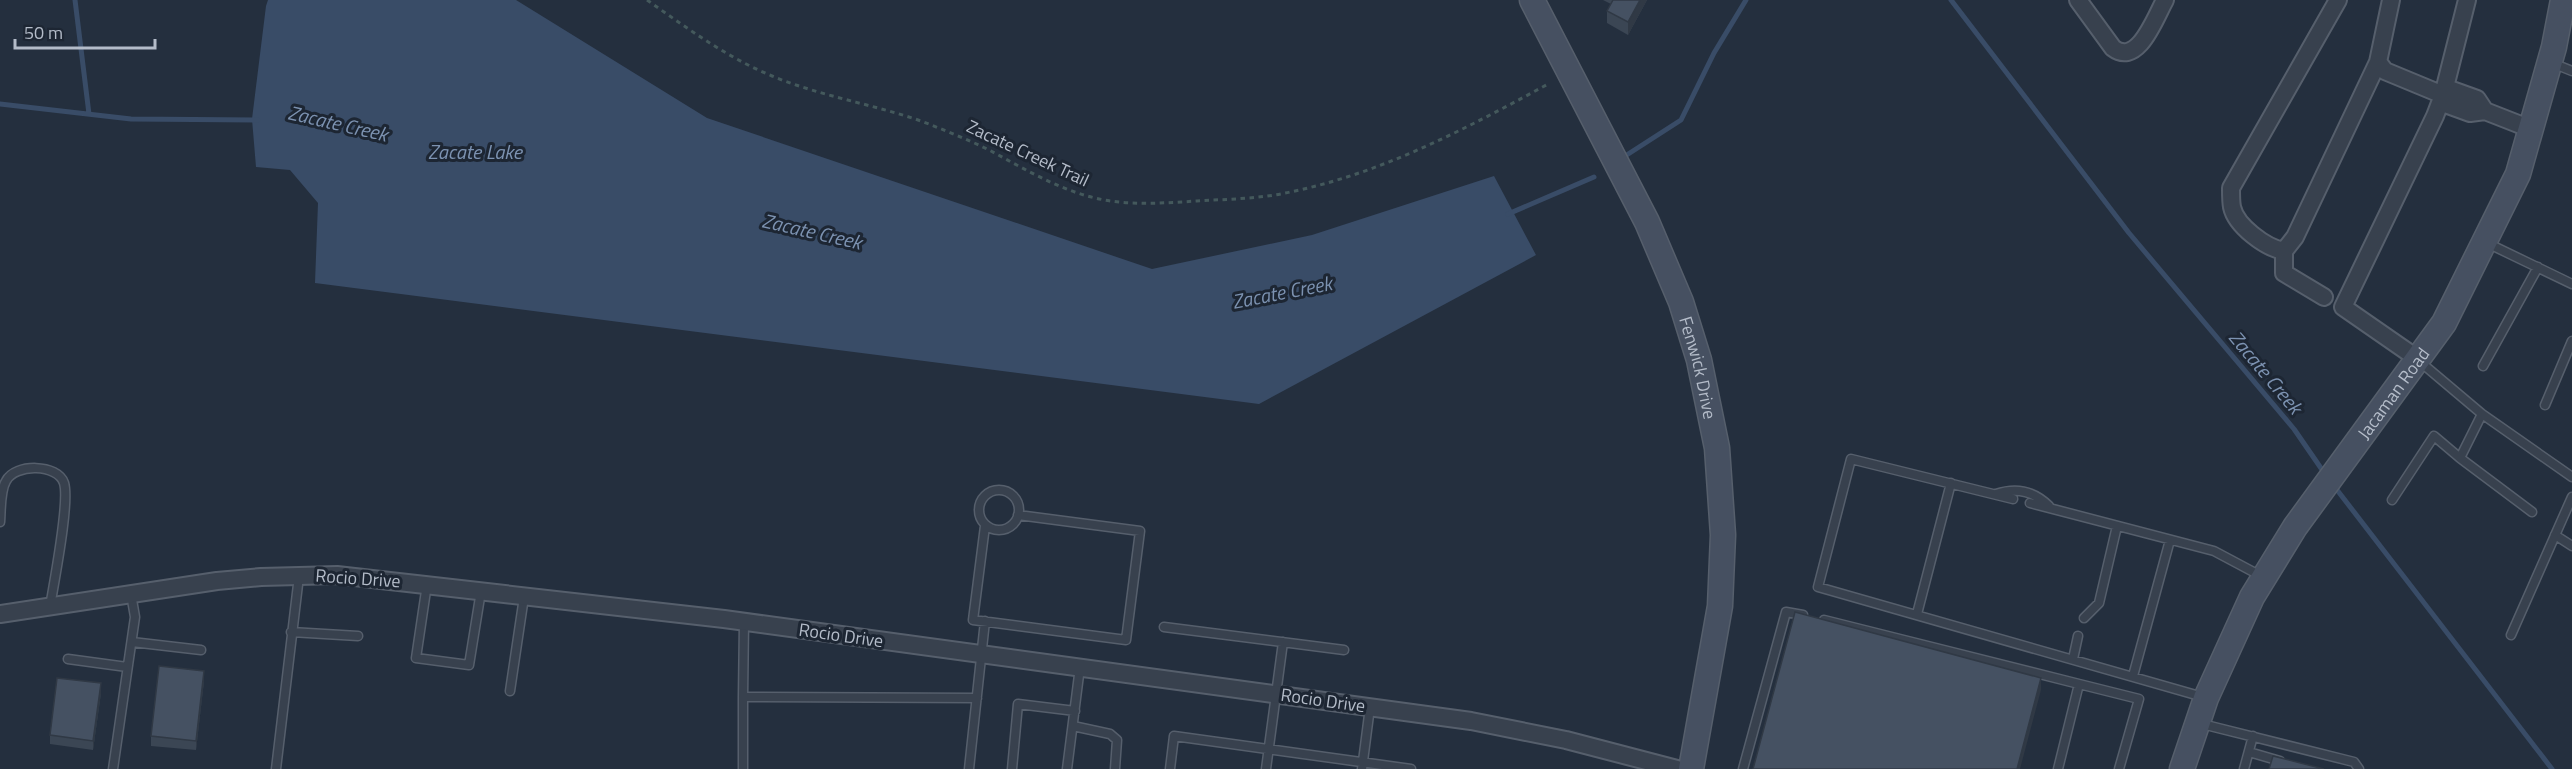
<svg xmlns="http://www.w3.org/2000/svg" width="2572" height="769" font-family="'Titillium Web',sans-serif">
  <rect width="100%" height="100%" fill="#242f3e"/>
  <path fill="#394c67" d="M 268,0 L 516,0 L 707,118 L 1152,269 L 1312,235 L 1494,176 L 1536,255 L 1259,404 L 315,283 L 318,203 L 290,170 L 256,167 L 252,119 L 266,6 Z"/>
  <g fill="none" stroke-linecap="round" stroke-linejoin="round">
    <path stroke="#394c67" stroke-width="5" d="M 75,0 L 89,114
      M 1951,0 L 2129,233 L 2294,429 L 2325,474
      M 0,104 L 131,119 L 258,120
      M 1622,158 L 1681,120 L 1714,53 L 1746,0
      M 1508,214 L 1594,177
      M 2334,486 L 2552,769"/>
    <defs>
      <path id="lane" d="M 2552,63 L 2572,71
        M 2485,242 L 2572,284
        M 2418,360 L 2482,414 L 2572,477
        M 2483,366 L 2538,267
        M 2545,405 L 2572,341
        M 2460,458 L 2532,512
        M979 510a20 20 0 1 1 40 0a20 20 0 1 1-40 0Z
        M 1996,494 C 2017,487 2034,491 2049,506
        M 2013,499 L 1851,459 L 1818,587 L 2203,697
        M 2392,500 L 2434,436 L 2460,458 L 2482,414
        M 2030,503 L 2214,551 L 2261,576
        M 0,522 C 1,510 0,491 6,481 C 15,463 58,464 64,483 C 70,502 54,582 50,607
        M 985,526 L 973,620 L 1126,640 L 1140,531 L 1018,515
        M 2555,535 L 2572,546
        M 427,584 L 416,658 L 469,665 L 481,591
        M 1917,614 L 1951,483
        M 2084,618 L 2099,603 L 2117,526
        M 1824,620 L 2079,684 L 2058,769
        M 1164,627 L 1344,650
        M 291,632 L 358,636
        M 2511,635 L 2572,497
        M 132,642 L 201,650
        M 68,659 L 127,667
        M 2073,659 L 2078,636
        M 2133,676 L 2170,540
        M 2079,684 L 2139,699 L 2119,769
        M 510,691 L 524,597
        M 743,697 L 744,622
        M 2198,723 L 2354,762 L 2359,769
        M 1073,726 L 1110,734 L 1117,740 L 1115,769
        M 2249,752 L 2280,761
        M 113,769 L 135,617 L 131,594
        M 276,769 L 299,576
        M 743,769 L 743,697 L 977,698
        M 969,769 L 985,621
        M 1012,769 L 1018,704 L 1075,711
        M 1067,769 L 1080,667
        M 1170,769 L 1174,736 L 1411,769
        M 1266,769 L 1283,642
        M 1362,769 L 1370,707
        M 1743,769 L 1786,612 L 1803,615
        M 2244,769 L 2253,736"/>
      <path id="street" d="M 2078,0 L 2113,48 C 2138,67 2155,18 2165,0
        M 2338,0 L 2231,188 C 2231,194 2231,202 2232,207 C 2236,226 2266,248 2284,251 L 2295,237 L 2378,62 L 2391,0
        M 2378,62 L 2385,71 L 2443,95 L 2448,105 L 2470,113 L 2485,111 L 2531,129
        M 2443,95 L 2452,90 L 2477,99 L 2485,111
        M 2284,251 L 2284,273 L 2324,297
        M 2418,359 L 2343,307 L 2435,116 L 2443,95 L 2467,0
        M 0,614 L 217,581 L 261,577 L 337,575 L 724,619 L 1471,721 L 1566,740 L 1677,769"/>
      <g id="secondary">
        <path id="s1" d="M 1532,0 L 1647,222 L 1681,302 L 1699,360 L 1717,448 L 1723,535 L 1720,606 L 1691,769"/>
        <path id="s2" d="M 2182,769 L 2206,698 L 2252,597 L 2295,527 L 2444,323 L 2518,174 L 2554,47 L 2563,0"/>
      </g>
    </defs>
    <use href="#lane" stroke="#565f6c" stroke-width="11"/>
    <use href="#street" stroke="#565f6c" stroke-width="20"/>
    <use href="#secondary" stroke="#565f6c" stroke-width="27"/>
    <path stroke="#44595c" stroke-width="3" stroke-dasharray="4.5 4.5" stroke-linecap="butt" d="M 647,0 C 687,28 726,57 772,76 C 820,96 872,104 921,121 C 944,130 967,139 989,150 C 1023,168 1057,189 1095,198 C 1128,206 1164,203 1197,201 C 1228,199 1260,199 1290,192 C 1383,173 1467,128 1550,83"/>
    <use href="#lane" stroke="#38414e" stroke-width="8"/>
    <use href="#street" stroke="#38414e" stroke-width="16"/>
    <use href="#secondary" stroke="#465061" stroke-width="24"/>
  </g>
  <path fill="#3b4654" d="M 1603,0 L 1647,0 L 1628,35 L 1607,23 L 1607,11 L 1611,4 Z
    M 204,681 L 196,750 L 151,746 L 151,736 Z
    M 101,693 L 93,750 L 50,744 L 50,735 Z"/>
  <path fill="#303945" d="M 1640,0 L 1647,0 L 1628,35 L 1628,22 Z
    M 204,671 L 204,681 L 196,750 L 196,741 Z
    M 2041,678 L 2041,690 L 2020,769 L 2017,769 Z
    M 101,683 L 101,693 L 93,750 L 93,741 Z"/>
  <path fill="#455162" stroke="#303945" stroke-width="1.5" d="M 1613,0 L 1640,0 L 1628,22 L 1607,11 Z
    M 1795,612 L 2041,678 L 2017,769 L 1753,769 Z
    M 159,666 L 204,671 L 196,741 L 151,736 Z
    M 57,678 L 101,683 L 93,741 L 50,735 Z
    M 2273,756 L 2324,769 L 2269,769 Z"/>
  <g text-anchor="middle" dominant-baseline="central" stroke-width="6" stroke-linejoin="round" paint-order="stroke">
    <g font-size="18" fill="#b4bcc9" stroke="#1d2633">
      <text transform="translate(1028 153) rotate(25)">Zacate Creek Trail</text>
      <text stroke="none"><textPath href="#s1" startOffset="405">Fenwick Drive</textPath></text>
      <text stroke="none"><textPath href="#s2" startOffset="434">Jacaman Road</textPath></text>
      <text transform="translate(358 578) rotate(4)">Rocio Drive</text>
      <text transform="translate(841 635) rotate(8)">Rocio Drive</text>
      <text transform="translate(1323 700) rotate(8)">Rocio Drive</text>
    </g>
    <g font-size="20" font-style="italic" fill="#7c92b1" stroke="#1d2633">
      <text transform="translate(338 123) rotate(13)">Zacate Creek</text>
      <text x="475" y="151">Zacate Lake</text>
      <text transform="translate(812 231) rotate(13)">Zacate Creek</text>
      <text transform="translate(1282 292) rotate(-11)">Zacate Creek</text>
      <text transform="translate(2266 372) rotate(50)">Zacate Creek</text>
    </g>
  </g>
  <path d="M15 39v9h140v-9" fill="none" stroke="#b4bcc9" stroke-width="3"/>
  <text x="24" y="39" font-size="18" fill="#b4bcc9" stroke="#1d2633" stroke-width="4.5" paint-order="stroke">50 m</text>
</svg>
